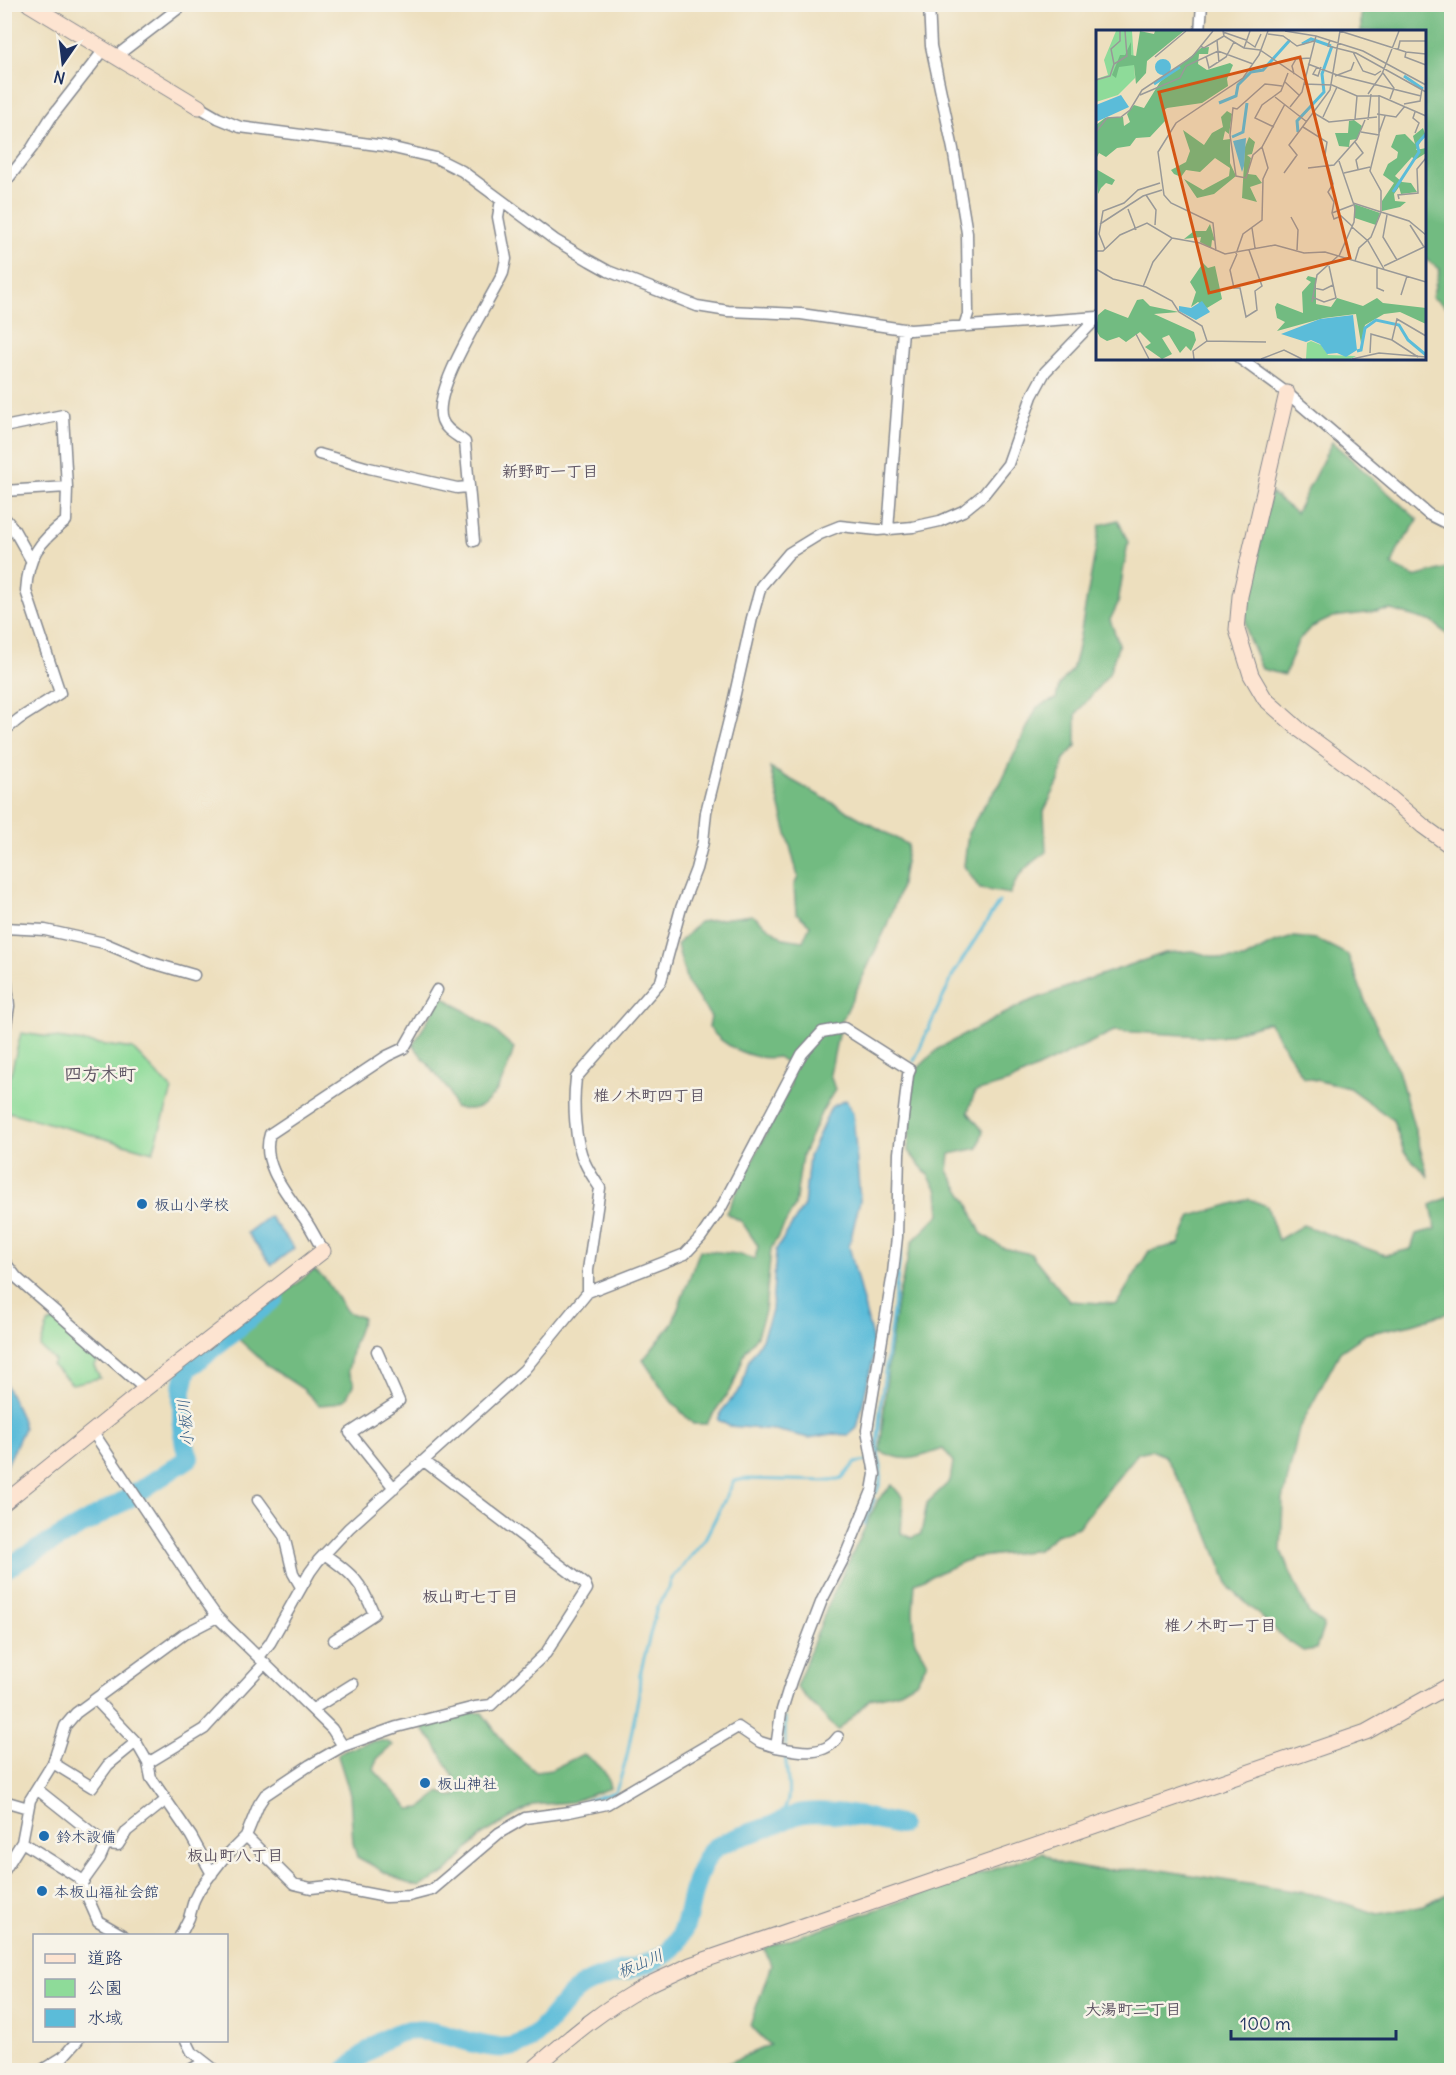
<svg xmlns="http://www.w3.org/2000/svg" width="1456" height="2075" font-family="Delius,'Klee One',sans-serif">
  <rect width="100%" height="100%" fill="#f7f3e8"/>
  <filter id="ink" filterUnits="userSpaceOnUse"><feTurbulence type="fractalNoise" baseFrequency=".0167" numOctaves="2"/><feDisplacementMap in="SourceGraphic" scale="12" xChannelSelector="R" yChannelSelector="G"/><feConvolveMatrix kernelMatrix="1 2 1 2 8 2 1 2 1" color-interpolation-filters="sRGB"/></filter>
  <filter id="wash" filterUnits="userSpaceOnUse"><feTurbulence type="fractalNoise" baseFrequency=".008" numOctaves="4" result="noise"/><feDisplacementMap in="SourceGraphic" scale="24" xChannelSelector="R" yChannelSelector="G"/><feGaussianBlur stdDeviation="1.35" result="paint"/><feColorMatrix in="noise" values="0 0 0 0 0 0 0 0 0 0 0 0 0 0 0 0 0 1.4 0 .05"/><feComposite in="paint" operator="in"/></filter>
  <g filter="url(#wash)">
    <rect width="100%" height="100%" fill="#eddfbe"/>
    <path fill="#8edb99" stroke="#54857c" stroke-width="1.5" d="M 21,1033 L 133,1049 L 172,1090 L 153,1152 L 5,1111 L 5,1096 Z
      M 56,1320 L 100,1359 L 94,1366 L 100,1378 L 72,1384 L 52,1365 L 55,1361 L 40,1347 L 48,1324 Z"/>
    <path fill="#72bb81" stroke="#467570" stroke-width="1.5" d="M 1361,5 L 1451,5 L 1452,306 L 1449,309 L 1432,297 L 1440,269 L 1425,259 L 1424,32 L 1361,31 Z
      M 1332,442 L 1418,520 L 1398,549 L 1392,565 L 1414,577 L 1451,567 L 1451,638 L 1433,622 L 1391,610 L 1333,617 L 1310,628 L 1298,641 L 1285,675 L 1262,669 L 1247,634 L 1245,611 L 1271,493 L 1296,513 Z
      M 1118,520 L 1128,542 L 1118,603 L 1110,620 L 1119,644 L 1109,674 L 1076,714 L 1076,746 L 1064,759 L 1059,781 L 1044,811 L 1046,852 C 1028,865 1018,873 1010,894 L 980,889 L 964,866 L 968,833 L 983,807 L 1000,784 L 1037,707 L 1056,699 L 1059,685 L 1072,670 L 1077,652 L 1100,525 Z
      M 770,768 L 908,845 L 900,890 L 885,930 L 840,1025 L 830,1074 L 835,1090 L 822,1111 L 802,1156 L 795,1206 L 771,1249 L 765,1311 L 757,1336 L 746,1350 L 733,1386 L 706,1424 L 693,1424 L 671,1401 L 643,1360 L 672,1324 L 700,1250 L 737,1254 L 755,1259 L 758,1246 L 742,1222 L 726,1213 L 791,1084 L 787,1063 L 778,1057 C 753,1061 723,1047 709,1027 L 711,1017 L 687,982 L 677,945 L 699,922 L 752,915 L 783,938 L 803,941 L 810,925 L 796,913 L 794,886 L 798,877 Z
      M 1293,937 L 1316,939 L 1348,955 L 1369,1011 L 1398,1070 L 1428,1176 L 1404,1152 L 1393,1120 L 1349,1088 L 1303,1077 L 1269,1022 L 1220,1037 L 1114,1031 L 1009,1082 L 975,1092 L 968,1112 L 983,1131 L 978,1148 L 950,1154 L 948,1171 L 968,1203 L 981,1233 L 1003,1248 L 1031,1254 L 1069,1301 L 1117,1304 L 1149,1251 L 1179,1244 L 1191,1216 L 1249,1199 L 1267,1206 L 1278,1240 L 1303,1225 L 1385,1255 L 1411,1249 L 1416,1234 L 1436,1229 L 1431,1205 L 1451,1196 L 1451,1312 L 1412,1324 L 1366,1334 L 1340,1352 L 1299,1429 L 1283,1500 L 1281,1551 L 1308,1612 L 1324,1625 L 1316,1649 L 1303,1651 L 1285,1639 L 1230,1588 L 1206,1528 L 1165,1456 L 1151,1450 L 1138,1453 L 1078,1527 L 1056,1535 L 1038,1550 L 972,1558 L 915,1583 L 913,1612 L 915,1642 L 927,1662 L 916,1682 L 897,1693 L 870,1699 L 838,1731 L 796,1687 L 829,1603 L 878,1500 L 892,1485 L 903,1498 L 901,1533 L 911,1538 L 921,1534 L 927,1503 L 950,1481 L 953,1462 L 943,1449 C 917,1458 906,1464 880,1451 L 888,1365 L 897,1301 L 912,1242 L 940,1214 L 938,1191 L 928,1175 L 908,1151 L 914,1072 L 939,1048 L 1025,1003 L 1086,980 L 1165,953 L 1192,951 L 1222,959 L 1244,959 L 1271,944 Z
      M 442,996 L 490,1027 L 514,1048 C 506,1076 491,1120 454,1107 L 449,1091 L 413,1045 Z
      M 314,1270 L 325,1279 L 347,1312 L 363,1318 L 353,1346 L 348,1371 L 354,1383 L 346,1399 L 334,1404 L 319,1405 L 303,1389 L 269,1367 L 233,1334 Z
      M 473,1712 L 482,1713 L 508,1748 L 536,1772 L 551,1770 L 583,1754 C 598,1764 607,1769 610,1788 L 571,1802 L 533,1805 L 519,1813 L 482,1835 L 447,1872 L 420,1887 L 401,1881 L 357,1857 L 353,1843 L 350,1794 L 338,1756 L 339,1753 C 355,1748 379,1733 393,1745 L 377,1759 L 374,1770 L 410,1809 L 421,1808 L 440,1792 L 449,1796 L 456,1796 L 460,1788 L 434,1742 L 423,1730 L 424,1725 Z
      M 1042,1853 L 1061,1864 L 1095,1870 L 1154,1869 L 1318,1895 L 1378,1914 L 1419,1907 L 1451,1892 L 1451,2070 L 718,2070 L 717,2068 L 770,2045 L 750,2025 L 771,1965 L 764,1948 Z"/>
    <path fill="#5bbcd9" stroke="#3b769c" stroke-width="1.5" d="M 846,1100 L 853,1114 L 860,1200 L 849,1246 L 875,1350 L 857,1428 L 849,1435 L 832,1434 L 809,1438 L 775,1430 L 729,1426 L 718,1420 L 721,1412 L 742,1387 L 748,1362 L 762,1339 L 772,1311 L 776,1250 L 804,1206 L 809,1157 L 831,1107 Z
      M 269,1216 L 294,1248 L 272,1265 L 247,1233 Z
      M 4,1381 L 21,1418 L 24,1428 L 7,1465 L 5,1465 Z"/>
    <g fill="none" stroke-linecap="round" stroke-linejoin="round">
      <path stroke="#5bbcd9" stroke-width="3" d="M 914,1061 L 954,973 L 999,902
        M 876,1493 L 880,1483 L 881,1467 L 877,1448 L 881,1402 L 901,1250
        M 864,1524 L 874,1499
        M 785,1745 L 785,1718
        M 583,1802 L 615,1792 L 619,1783 L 627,1756 L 639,1693 L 640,1674 L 657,1607 L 669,1588 L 671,1580 L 704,1541 L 734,1481 L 745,1479 L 831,1481 L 842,1478 L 855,1463 L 867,1461
        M 757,1831 C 799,1811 788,1792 785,1753"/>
      <path stroke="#5bbcd9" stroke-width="20" d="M 4,1569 L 129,1498 L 189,1458 L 185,1446 L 182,1425 L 182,1390 L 187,1369 L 274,1298
        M 346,2070 C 361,2057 381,2038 401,2032 C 440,2021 492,2064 529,2040 C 550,2026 560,2002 580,1988 C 604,1971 653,1969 671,1949 C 693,1925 687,1897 701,1869 C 704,1862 710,1852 716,1847 C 729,1839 756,1832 771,1826 C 782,1822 793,1814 805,1813 C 836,1810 869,1818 899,1825"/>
    </g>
  </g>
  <g filter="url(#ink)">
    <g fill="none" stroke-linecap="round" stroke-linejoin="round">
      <defs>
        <path id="street" d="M 929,4 L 931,46 L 953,149 L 967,233 L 968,314 L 964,326
          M 1200,32 L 1202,4
          M 115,57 L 184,4
          M 199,107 L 218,118 L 240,127 L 385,146 L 436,158 L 462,171 L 555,240 L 590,261 L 608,271 L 697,306 L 728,311 L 801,314 L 910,330 L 1098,317
          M 4,184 L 32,148 L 50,119 L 103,51
          M 1239,358 L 1287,393 L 1428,514 L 1452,526
          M 4,427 L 63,415 L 67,487 L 66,521 C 39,542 28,556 26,591 L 60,693 L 19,719 L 4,731
          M 319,454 L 369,468 L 457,488 L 468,487
          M 4,491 L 67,487
          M 4,517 L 13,528 L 31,560
          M 888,530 L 903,330
          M 474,541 L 465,442 C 457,435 446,431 442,420 C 431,389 489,304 503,273 L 506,259 L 498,217 L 501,200
          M 4,928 L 45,930 L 104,943 L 149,962 L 194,975
          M 4,952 L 9,1006 L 4,1038
          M 323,1251 C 317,1240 311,1228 304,1218 C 288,1195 260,1164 270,1134 L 387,1056 L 404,1048 L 437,990
          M 4,1261 L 17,1278 L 145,1389
          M 588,1292 L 588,1270 L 600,1188 C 595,1180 589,1172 585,1163 C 574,1141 573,1102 576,1078 L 661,981 L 681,908 L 696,869 L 703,842 L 706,812 L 730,716 L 752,618 L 761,586 L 789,553 L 820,534 L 840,526 L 878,530 L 913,527 L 940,521 L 963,511 L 984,494 L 1008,464 L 1032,396 L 1045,372 L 1098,317
          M 377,1351 L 399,1401 L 350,1433 L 394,1488
          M 93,1432 L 200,1593 L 217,1617 L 332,1729 L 343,1746
          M 258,1500 L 284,1536 L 293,1573 L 301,1587
          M 324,1554 C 353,1574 361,1582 374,1614 L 334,1640
          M 96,1700 L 136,1742 L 148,1763 L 151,1778 L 191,1836 L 212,1874
          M 313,1709 L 353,1684
          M 776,1747 C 797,1751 824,1758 838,1737
          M 53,1763 L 92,1787 L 108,1765 L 136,1742
          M 148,1763 L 204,1729 L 265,1663
          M 38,1790 L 106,1844
          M 4,1801 L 28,1808
          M 246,1836 L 294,1884 L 311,1888 L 329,1886 L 386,1897 L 409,1896 L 432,1890 L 499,1833 L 525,1818 L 569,1812 L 607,1804 L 738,1727 L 760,1742 L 776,1747 L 781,1713 L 791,1681 L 822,1600 L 846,1554 L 872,1491 L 875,1474 L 867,1430 L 893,1273 L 897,1237 L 899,1153 L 908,1075 L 910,1070 L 844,1028 L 822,1032 L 802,1054 L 721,1208 L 701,1237 L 685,1254 L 588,1292 L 524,1370 L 349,1528 L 318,1561 L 310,1572 L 270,1643 L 259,1657
          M 22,1842 L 79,1878 L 98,1921 L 124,1936
          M 4,1871 L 22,1842 L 30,1800 L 53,1763 L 65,1726 L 76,1713 L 184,1634 L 217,1617
          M 82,1883 L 100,1858 L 106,1844 L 118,1845 L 127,1831 L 166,1800
          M 180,1936 L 189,1918 L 194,1900 L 199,1890 L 222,1860 L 246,1836 L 259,1804 L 265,1795 L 310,1765 L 343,1746 L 397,1727 L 475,1707 L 491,1705 L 546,1653 L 587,1589 L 585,1584 L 424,1461
          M 186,2040 L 192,2052 L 215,2070
          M 42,2070 L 63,2057 L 78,2040
          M 190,2070 L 204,2062"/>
        <path id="secondary" d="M 29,4 L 199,107
          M 1287,393 L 1240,596 L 1237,630 L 1251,675 L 1265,699 L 1300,730 L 1380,789 L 1423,826 L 1452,847
          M 4,1503 L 145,1389 L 323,1251
          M 532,2070 C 567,2040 602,2009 644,1987 C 659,1979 675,1973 690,1965 L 1366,1732 L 1452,1684"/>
      </defs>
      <use href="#street" stroke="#84878e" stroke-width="13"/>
      <use href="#secondary" stroke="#84878e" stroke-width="17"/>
      <use href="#street" stroke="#fff" stroke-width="10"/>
      <use href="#secondary" stroke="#fde4d1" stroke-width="15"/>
    </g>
  </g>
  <g fill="#1f6fb2" stroke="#f7f3e8" stroke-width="2">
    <circle cx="142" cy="1204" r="6"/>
    <circle cx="425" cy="1783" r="6"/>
    <circle cx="44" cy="1836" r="6"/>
    <circle cx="42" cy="1891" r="6"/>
  </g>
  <g text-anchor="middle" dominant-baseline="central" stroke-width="5" stroke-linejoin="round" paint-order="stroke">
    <g font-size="15" fill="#1b2f5e" stroke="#f7f3e8" text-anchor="start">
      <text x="154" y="1204">板山小学校</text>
      <text x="437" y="1783">板山神社</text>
      <text x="56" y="1836">鈴木設備</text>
      <text x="54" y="1891">本板山福祉会館</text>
    </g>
    <g font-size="16" font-weight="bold" fill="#5d5362" stroke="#f7f3e8">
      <text x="550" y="471">新野町一丁目</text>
      <text x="649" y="1095">椎ノ木町四丁目</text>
      <text x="470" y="1596">板山町七丁目</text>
      <text x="1220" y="1625">椎ノ木町一丁目</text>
      <text x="235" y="1855">板山町八丁目</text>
      <text x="1133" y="2009">大湯町二丁目</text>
    </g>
    <g font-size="16" font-style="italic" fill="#2e5983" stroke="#f7f3e8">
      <text transform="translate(185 1423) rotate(-96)">小板川</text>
      <text transform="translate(640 1963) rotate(-23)">板山川</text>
    </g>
    <g font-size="18" font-weight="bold" fill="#5d5362" stroke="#f7f3e8">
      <text x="100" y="1073">四方木町</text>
    </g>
  </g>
  <g transform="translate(1096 30)">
    <rect width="330" height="330" fill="#eddfbe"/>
    <path d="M 20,1 L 36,1 L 39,48 L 22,65 L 0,72 L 0,49 L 12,45 L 8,30 ZM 215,311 L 225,315 L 232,325 L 260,326 L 255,329 L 210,329 L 211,313 Z" fill="#8edb99"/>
    <path d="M 44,1 L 58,4 L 59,1 L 88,1 L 51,31 L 50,43 L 40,54 L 38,35 L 23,37 L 20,48 L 16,45 L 24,25 L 29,25 L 35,12 L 35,25 L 40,26 ZM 113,17 L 112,24 L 103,24 L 102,34 L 111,40 L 134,33 L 137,35 L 131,49 L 132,56 L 106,73 L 71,78 L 67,81 L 69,91 L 54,107 L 40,108 L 34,116 L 21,118 L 10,127 L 3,123 L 0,129 L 0,95 L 9,88 L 27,87 L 28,96 L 34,92 L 31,84 L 38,75 L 48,78 L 64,52 L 105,18 ZM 131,81 L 136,84 L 133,104 L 129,101 L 127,110 L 134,109 L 134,133 L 140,146 L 118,164 L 101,168 L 88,149 L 107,160 L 133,146 L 134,138 L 119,128 L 104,142 L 90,140 L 85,147 L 78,144 L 75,140 L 90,132 L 94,121 L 87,100 L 108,115 L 116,103 L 127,97 L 125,87 ZM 258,90 L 266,96 L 261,109 L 254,110 L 253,117 L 243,116 L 239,103 L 252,103 L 253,91 ZM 327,98 L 329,104 L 320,120 L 330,118 L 330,123 L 319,130 L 316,127 L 299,146 L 306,152 L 315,153 L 321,162 L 305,164 L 303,157 L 298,164 L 299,171 L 310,172 L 304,177 L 286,181 L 286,171 L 298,153 L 287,145 L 292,134 L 301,128 L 302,122 L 295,117 L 300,105 L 309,104 L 319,114 L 317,106 ZM 153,107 L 159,112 L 156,124 L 151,125 L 155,128 L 152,144 L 160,145 L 166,153 L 154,157 L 161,172 L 146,168 L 149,117 ZM 0,139 L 19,150 L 16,155 L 10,153 L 5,158 L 2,164 ZM 258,174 L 284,183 L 280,195 L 259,188 ZM 114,194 L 119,211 L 116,210 L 115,218 L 104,212 L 105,207 L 88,209 L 98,201 L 110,201 ZM 107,233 L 112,238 L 119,236 L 126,269 L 111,278 L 102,272 L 95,277 L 100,262 L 94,252 ZM 212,246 L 220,248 L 220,274 L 235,277 L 241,268 L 267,276 L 281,268 L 287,273 L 330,278 L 330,294 L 304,282 L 288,284 L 269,295 L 265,313 L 260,284 L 228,288 L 181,301 L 189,292 L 181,288 L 179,277 L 181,273 L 207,283 L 206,262 L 215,252 L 210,249 ZM 47,269 L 54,276 L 83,282 L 58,284 L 98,302 L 100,310 L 95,321 L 90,316 L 84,323 L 73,305 L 66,308 L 76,324 L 66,329 L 49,317 L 55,313 L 44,302 L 30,312 L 23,307 L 11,311 L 4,307 L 0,300 L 2,285 L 9,279 L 32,288 L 41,270 Z" fill="#72bb81"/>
    <path d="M59 37a8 8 0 1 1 16 0a8 8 0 1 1-16 0ZM 25,65 L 33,77 L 0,92 L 0,75 ZM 150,108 L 148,136 L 146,142 L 137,111 ZM 106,271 L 114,282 L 100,290 L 83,281 L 83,276 L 95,278 ZM 257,285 L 261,320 L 250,327 L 241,323 L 231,324 L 224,314 L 215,310 L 210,312 L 185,304 L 224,289 Z" fill="#5bbcd9"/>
    <path fill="none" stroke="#5bbcd9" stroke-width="3" d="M 206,14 L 215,9 L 235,16M 308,46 L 327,59M 58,54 L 84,37M 123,73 L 140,66 L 142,55 L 155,42 L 167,40 L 194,10M 202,102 L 201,91 L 228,62 L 226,44 L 236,16M 136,107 L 147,102 L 151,73M 297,162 L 323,122 L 321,114 L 330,104M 261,321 L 265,320 L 269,298 L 280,290 L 303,295 L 312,310 L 330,325"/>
    <path fill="none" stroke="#999998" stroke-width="1.5" d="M 127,1 L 128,6 L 148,18 L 164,20 L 208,50M 189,1 L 220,6 L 267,21 L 330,55M 244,1 L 310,22 L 330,24M 127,2 L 150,10M 172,4 L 187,6 L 201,16 L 218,11M 121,10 L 123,33M 234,10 L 232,16 L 260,23 L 330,62M 150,11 L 159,17 L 165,4M 104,16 L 108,18 L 128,6M 148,18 L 154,1M 302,20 L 304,11 L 330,11M 257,22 L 267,41 L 279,45 L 285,41M 310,22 L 309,27 L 330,35M 110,26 L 113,38 L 130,27 L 138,12M 59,27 L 90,1M 18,34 L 15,19 L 24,11 L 24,1M 212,34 L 241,45 L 325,66M 221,37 L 217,44 L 222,46 L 225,37M 287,43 L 298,58 L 294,69M 198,44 L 196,36 L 200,29 L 214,28M 239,46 L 255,40 L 258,32M 0,50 L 14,46 L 18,34 L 31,26 L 29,1M 189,52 L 204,66M 208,54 L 236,55 L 261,66 L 284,66 L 330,86M 186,56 L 169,54 L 141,79 L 137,78 L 134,105 L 140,146 L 150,148 L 157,125 L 166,117 L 189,74M 272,64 L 286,44 L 303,1M 44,65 L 84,48 L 90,36 L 122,21 L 157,34M 179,67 L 211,92M 308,74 L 324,71 L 326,59M 194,77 L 206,62 L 220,6M 319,82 L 317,88 L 323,93 L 319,103M 218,83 L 233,92 L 281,87M 281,84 L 300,87 L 309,76M 227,87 L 241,57M 259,89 L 261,66M 272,90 L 275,64M 178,97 L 159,88 L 166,75 L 185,61 L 192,43M 207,97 L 231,112 L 229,125 L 237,154 L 232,162 L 238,172 L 236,183 L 238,189 L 245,186 L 256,196M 0,102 L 11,88 L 25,87 L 34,80 L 46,60 L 96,27 L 117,1M 265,102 L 283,105M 283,103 L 289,86M 259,112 L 267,123 L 260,130 L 262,139M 243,131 L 259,178 L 258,192 L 243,226M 212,138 L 238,135 L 261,109 L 269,90M 188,143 L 201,125 L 193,115 L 234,60 L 244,1M 248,143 L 274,137M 50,165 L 60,180 L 59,195M 303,169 L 302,165 L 322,163 L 321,139 L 330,128M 257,173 L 313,191 L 330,205M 32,179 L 40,200M 236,183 L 257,175M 291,185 L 287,207 L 301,230M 195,187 L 202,200 L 201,220M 4,194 L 47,166 L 66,160M 314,195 L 328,217M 256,197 L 272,211 L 288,239M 156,198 L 159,218M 9,219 L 3,204 L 7,181 L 28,173 L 42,160 L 64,153M 0,221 L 7,221 L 24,205 L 51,193 L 76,208 L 104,213 L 129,224 L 179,215 L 208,223 L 229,222 L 330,252M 120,221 L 117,193 L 75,173 L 68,165 L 62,122 L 80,93 L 147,48 L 163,25 L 172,1M 140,224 L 147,204 L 166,190 L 167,149 L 172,138 L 166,117M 141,224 L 134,240 L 138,258 L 144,258 L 150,287 L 161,280 L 159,261 L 166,256 L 153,220M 259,231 L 263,218 L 275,207 L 285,182 L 285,161 L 274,141 L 283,105 L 283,65M 288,236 L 330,216M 281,237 L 281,258 L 288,261M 0,239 L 17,249 L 50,257 L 76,271 L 83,282 L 106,296 L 111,311M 47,257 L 57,232 L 76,208M 218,258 L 227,260 L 237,255M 305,265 L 311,246M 216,267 L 228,272 L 240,268 L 233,236M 216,272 L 221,245 L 242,226M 40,304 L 53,329M 296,310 L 301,289 L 330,306M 274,323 L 275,304 L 296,310 L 322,327M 98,329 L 97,321 L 111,311 L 170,312M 165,329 L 188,320 L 206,329M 256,329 L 283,323 L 330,327"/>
    <path fill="#d45514" fill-opacity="0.15" stroke="#d45514" stroke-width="3" d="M 204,27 L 254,228 L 113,263 L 63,62 Z"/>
    <rect width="330" height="330" fill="none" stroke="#1b2f5e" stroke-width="3"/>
  </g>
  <rect width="1456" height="2075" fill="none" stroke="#f7f3e8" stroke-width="24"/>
  <rect x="33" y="1934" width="195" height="108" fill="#f7f3e8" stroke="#9fa5b1" stroke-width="1.5"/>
  <rect x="45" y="1954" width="30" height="9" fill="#fde4d1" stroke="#9fa5b1" stroke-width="1.5"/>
  <text x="87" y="1964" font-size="18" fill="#1b2f5e">道路</text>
  <rect x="45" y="1979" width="30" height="18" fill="#8edb99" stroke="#9fa5b1" stroke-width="1.5"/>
  <text x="87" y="1994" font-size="18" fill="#1b2f5e">公園</text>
  <rect x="45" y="2009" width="30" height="18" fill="#5bbcd9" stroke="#9fa5b1" stroke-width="1.5"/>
  <text x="87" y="2024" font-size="18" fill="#1b2f5e">水域</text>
  <g transform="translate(63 63) rotate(194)" stroke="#f7f3e8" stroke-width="4.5" paint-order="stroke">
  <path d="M0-4.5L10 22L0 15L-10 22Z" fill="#1b2f5e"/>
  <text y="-9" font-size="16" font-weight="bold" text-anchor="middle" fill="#1b2f5e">N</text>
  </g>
  <path d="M1231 2030v9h165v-9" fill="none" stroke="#1b2f5e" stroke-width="3"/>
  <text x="1240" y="2030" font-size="18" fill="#1b2f5e" stroke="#f7f3e8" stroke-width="4.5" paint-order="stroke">100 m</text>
</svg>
